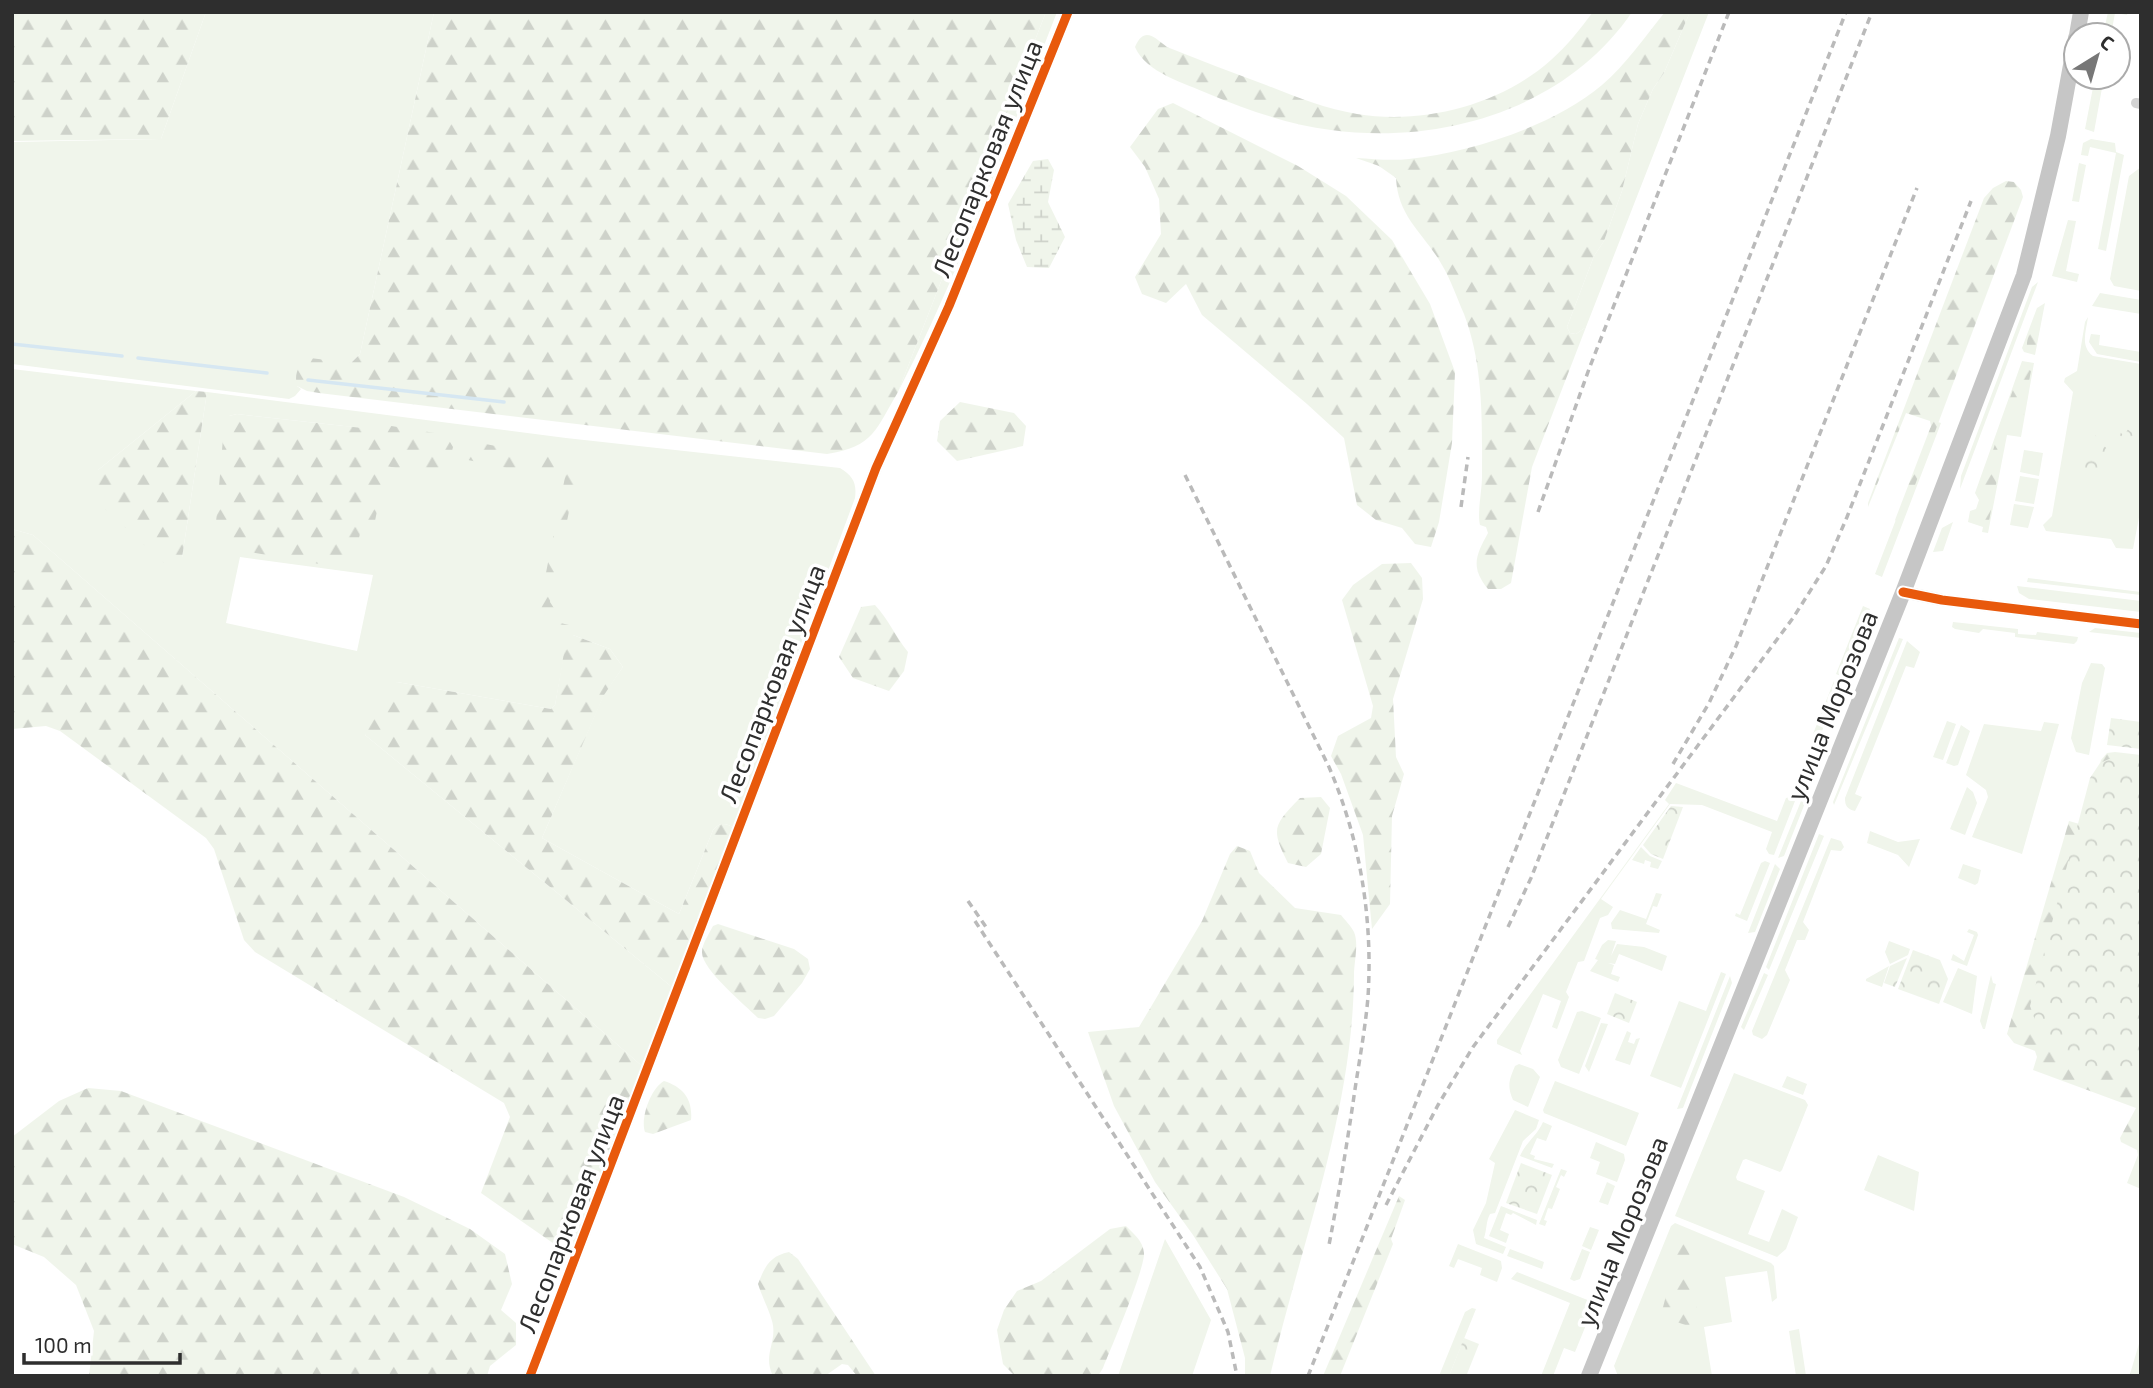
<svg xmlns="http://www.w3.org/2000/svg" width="2153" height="1388" font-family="'Exo 2',sans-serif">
  <defs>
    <pattern id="forest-firs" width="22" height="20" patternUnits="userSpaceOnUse" patternTransform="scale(1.75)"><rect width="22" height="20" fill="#f0f5eb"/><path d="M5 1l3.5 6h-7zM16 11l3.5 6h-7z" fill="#ced2ca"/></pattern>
    <pattern id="wetland-marsh" width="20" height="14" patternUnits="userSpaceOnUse" patternTransform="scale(1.75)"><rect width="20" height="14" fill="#f0f5eb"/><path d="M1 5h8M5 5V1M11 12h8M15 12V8" fill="none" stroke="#ced2ca"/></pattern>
    <pattern id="park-crowns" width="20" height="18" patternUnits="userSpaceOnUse" patternTransform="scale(1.75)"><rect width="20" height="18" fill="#f0f5eb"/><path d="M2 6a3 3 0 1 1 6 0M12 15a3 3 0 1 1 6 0" fill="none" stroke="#ced2ca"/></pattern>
  </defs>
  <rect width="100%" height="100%" fill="#fff"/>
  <path fill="#f0f5eb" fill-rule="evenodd" d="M 206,12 L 434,12 L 360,354 L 351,363 L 297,386 L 301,389 L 295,396 L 289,399 L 12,364 L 12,142 L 161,139 Z
    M 1046,12 L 1057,12 C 1007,140 961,270 898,392 Z
    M 1690,12 L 1709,12 L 1586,327 L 1576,334 L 1570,333 L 1567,327 L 1594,256 L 1604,241 L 1622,191 L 1638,124 L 1653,89 L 1664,73 Z
    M 2108,12 L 2128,12 L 2127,15 L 2115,13 L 2111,35 L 2103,35 Z
    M 2095,77 L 2104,77 L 2094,132 L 2085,129 Z
    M 2091,139 L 2115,143 L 2116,152 L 2124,155 L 2106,251 L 2098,249 L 2116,153 L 2090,147 L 2088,156 L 2081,155 L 2083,143 Z
    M 2079,163 L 2086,165 L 2079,202 L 2072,201 Z
    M 2141,167 L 2141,291 L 2114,286 L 2110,279 L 2129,176 Z
    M 2068,220 L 2076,221 L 2066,271 L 2079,274 L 2077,282 L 2052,276 Z
    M 2038,282 L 1960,489 L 1961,476 L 2032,287 Z
    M 2100,293 L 2141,300 L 2141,314 L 2092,306 Z
    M 2045,303 L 2035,355 L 2024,352 L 2022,348 L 2037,308 Z
    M 2088,317 C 2086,332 2080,346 2093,356 L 2141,364 L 2141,507 L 2133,549 L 2116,548 L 2111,539 L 2046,531 L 2043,525 L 2052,516 L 2073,392 L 2064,382 L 2065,378 L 2077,371 L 2085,322 Z
    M 2091,334 L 2100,335 L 2099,345 L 2141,352 L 2141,362 L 2097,354 L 2089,342 Z
    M 2022,361 L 2034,363 L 2021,437 L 2007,435 L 1988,533 L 1982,532 L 1983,527 L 1968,522 L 1970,511 L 1976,509 L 1979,500 L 1975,493 Z
    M 12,369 L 196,391 L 98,470 L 182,558 L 207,392 L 566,438 L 840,468 C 853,476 857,483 855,498 L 733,827 C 724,823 720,822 713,830 L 679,914 L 542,838 L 604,694 L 623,667 L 610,649 L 573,635 L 567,640 L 555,705 L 551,709 L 397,682 L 365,735 L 673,988 L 642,1066 L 33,535 L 12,529 ZM 237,414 L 362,428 L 229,416 ZM 240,557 L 373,575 L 357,651 L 226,623 Z
    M 1934,421 L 1941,423 L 1882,577 L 1875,574 Z
    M 2024,450 L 2043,453 L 2039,476 L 2020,472 Z
    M 2020,476 L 2039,479 L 2034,504 L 2015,501 Z
    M 2014,504 L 2034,507 L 2028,528 L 2010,525 Z
    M 1953,522 L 1943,551 L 1933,552 L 1942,528 Z
    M 2028,578 L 2141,592 L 2141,595 L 2027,582 Z
    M 2017,586 L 2141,601 L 2141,612 L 2029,599 L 2019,593 Z
    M 1863,606 L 1870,609 L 1843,677 L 1836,674 Z
    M 1953,622 L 2018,629 L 2018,634 L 2036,635 L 2037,632 L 2078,637 L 2077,641 L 2074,644 L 2015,637 L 2015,633 L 1983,629 L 1979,633 L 1955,629 L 1952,627 Z
    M 2095,628 L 2141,633 L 2141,638 L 2089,632 Z
    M 1899,638 L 1903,639 L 1834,805 L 1833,802 Z
    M 1907,641 L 1920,652 L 1914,668 L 1906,666 L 1855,794 L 1862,797 L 1855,811 C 1847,809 1845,806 1845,798 Z
    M 2091,663 L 2102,664 L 2105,668 L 2089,755 L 2076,752 L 2071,738 L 2082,683 Z
    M 1834,681 L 1839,689 L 1822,731 L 1813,734 Z
    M 1947,721 L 1956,724 L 1943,760 L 1933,757 Z
    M 2044,722 L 2059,724 L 2022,854 L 1972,837 L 1988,797 L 1986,790 L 1966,775 L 1984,724 L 2041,731 Z
    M 1961,725 L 1970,731 L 1958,765 L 1954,766 L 1946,763 Z
    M 1676,783 L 1777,821 L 1786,798 L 1790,797 L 1794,798 L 1795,801 L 1774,855 L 1769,854 L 1766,849 L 1772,832 L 1702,805 L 1670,804 L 1601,899 L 1613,907 L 1608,915 L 1600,918 L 1584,961 L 1578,962 L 1566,992 L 1569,997 L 1557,1029 L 1552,1027 L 1561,1001 L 1543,994 L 1520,1051 L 1522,1055 L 1497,1044 L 1497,1040 L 1669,804 L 1665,800 Z
    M 1967,787 L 1973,792 L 1977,803 L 1965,835 L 1950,829 Z
    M 1801,801 L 1805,803 L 1784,856 L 1778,858 Z
    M 1870,831 L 1898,842 L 1920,839 L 1909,867 L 1898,855 L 1867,843 Z
    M 1819,834 L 1824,836 L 1769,970 L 1766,967 Z
    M 1831,838 L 1841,841 L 1844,847 L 1841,851 L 1831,850 L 1803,922 L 1809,930 L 1805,940 L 1797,940 L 1785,970 L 1790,980 L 1767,1035 L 1762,1039 L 1753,1035 L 1752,1031 Z
    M 1641,847 L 1650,856 L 1662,861 L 1658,869 L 1650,867 L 1651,862 L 1645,860 L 1644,864 L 1632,860 Z
    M 1765,861 L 1770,863 L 1747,921 L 1735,916 L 1736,913 L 1740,915 L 1761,863 Z
    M 1775,864 L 1780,869 L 1755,932 L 1748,933 Z
    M 1963,864 L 1981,870 L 1978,883 L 1975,885 L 1958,878 Z
    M 1656,893 L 1662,894 L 1657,907 L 1653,906 L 1646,924 L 1660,930 L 1659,933 L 1612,929 L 1611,923 L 1620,910 L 1646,919 Z
    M 1969,929 L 1977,932 L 1978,935 L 1967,966 L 1951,960 L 1953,954 L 1964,961 L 1974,935 L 1967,932 Z
    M 1608,940 L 1616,941 L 1611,956 L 1617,944 L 1644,947 L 1667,956 L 1662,971 L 1619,954 L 1615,964 L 1608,963 L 1614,965 L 1611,974 L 1620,977 L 1618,982 L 1590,971 L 1598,960 L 1595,959 L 1602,945 Z
    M 1889,941 L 1910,949 L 1908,955 L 1890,964 L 1885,952 Z
    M 1889,966 L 1882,987 L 1866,981 L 1866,979 Z
    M 1958,968 L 1977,976 L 1972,1014 L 1943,1002 Z
    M 1721,972 L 1726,974 L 1681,1088 L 1650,1076 L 1679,1001 L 1706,1011 Z
    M 1764,973 L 1768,975 L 1744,1030 L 1741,1027 Z
    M 1991,975 L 1993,983 L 1996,984 L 1985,1029 L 1983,1029 L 1980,1021 Z
    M 1730,976 L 1732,983 L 1683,1108 L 1677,1109 Z
    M 1582,1011 L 1601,1018 L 1579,1074 L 1561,1067 L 1558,1060 L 1577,1012 Z
    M 1601,1023 L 1608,1024 L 1589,1072 L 1585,1066 Z
    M 1627,1031 L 1631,1033 L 1628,1042 L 1634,1044 L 1636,1039 L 1640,1038 L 1630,1065 L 1615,1060 Z
    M 1519,1064 L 1533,1069 L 1540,1077 L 1528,1107 L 1513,1100 C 1507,1086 1509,1080 1515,1066 Z
    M 1734,1073 L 1805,1100 L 1808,1105 L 1782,1170 L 1780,1172 L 1746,1159 L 1743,1160 L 1736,1177 L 1737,1180 L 1765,1191 L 1748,1234 L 1769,1242 L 1782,1209 L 1798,1217 L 1786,1249 L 1777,1257 L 1675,1216 Z
    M 1787,1076 L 1807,1084 L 1803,1095 L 1782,1087 Z
    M 1555,1081 L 1639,1113 L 1626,1146 L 1544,1113 L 1543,1110 Z
    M 1515,1110 L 1539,1120 L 1536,1129 L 1523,1141 L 1495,1213 L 1490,1214 C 1486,1221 1487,1229 1484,1238 L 1506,1247 L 1503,1254 L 1476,1244 L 1473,1230 L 1486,1203 L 1495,1163 L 1489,1159 Z
    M 1543,1122 L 1552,1126 L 1546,1141 L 1537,1138 L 1530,1154 L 1535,1156 L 1534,1159 L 1554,1164 L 1552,1168 L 1520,1156 C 1526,1142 1537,1136 1543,1122 Z
    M 1596,1142 L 1624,1154 L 1625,1160 L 1617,1182 L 1596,1174 L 1600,1162 L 1590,1158 Z
    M 1878,1155 L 1919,1172 L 1914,1211 L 1864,1190 Z
    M 1561,1169 L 1567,1171 L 1564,1177 L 1561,1175 L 1556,1187 L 1560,1189 L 1552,1209 L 1548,1208 L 1544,1220 L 1547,1221 L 1545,1226 L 1539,1224 Z
    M 1607,1182 L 1615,1186 L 1608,1205 L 1599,1202 Z
    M 1501,1206 L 1537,1220 L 1536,1225 L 1513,1213 L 1511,1215 L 1506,1213 L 1500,1230 L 1509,1234 L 1506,1243 L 1489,1236 Z
    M 1675,1223 L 1771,1263 L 1774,1266 L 1777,1298 L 1772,1302 L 1767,1271 L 1725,1277 L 1732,1322 L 1704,1327 L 1712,1376 L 1618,1376 L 1614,1366 L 1671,1226 Z
    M 1590,1227 L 1599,1230 L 1591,1250 L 1582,1246 Z
    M 1165,1239 L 1211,1320 L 1192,1376 L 1118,1376 Z
    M 1458,1244 L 1501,1261 L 1502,1268 L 1497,1282 L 1480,1275 L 1482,1268 L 1458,1259 L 1454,1268 L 1449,1266 Z
    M 1510,1249 L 1544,1262 L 1542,1269 L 1507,1256 Z
    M 1582,1249 L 1590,1252 L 1580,1279 L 1574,1281 L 1570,1279 Z
    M 1517,1272 L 1595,1303 L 1575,1352 L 1564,1348 L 1553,1376 L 1541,1376 L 1570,1303 L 1511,1279 Z
    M 1472,1308 L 1476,1309 L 1449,1376 L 1439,1376 L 1465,1312 Z
    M 1799,1329 L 1806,1376 L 1796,1376 L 1789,1331 Z"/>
  <path fill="url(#forest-firs)" d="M 12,12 L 206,12 L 161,139 L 12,141 Z
    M 434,12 L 1046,12 L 898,392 C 876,429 874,447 827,454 L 319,393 L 307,391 L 297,386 C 294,374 298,363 310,358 L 351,363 L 360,354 Z
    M 1593,12 L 1632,12 C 1567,108 1443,145 1331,130 C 1290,125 1247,110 1209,94 C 1185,83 1146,73 1135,47 C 1144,26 1154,37 1167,47 C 1200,60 1233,73 1266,85 C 1296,97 1326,109 1357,114 C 1423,125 1501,105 1551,60 C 1567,46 1580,29 1593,12 Z
    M 1665,12 L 1690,12 L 1664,73 L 1653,89 L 1638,124 L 1622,191 L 1604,241 L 1594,256 L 1567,327 L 1570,333 L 1576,334 L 1586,327 L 1532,467 L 1511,583 L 1501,589 L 1488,589 C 1470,567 1476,555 1488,533 L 1486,527 L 1480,525 C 1477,513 1482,491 1482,477 C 1482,422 1484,367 1464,314 C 1457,298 1451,280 1442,265 C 1424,233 1398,218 1396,178 L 1379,166 L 1356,158 C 1373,159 1392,161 1409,159 C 1471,152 1554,126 1602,85 C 1625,66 1646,35 1665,12 Z
    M 1173,103 L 1298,166 L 1346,196 L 1392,240 L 1430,304 L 1455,372 L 1452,443 L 1439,522 L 1431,547 L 1415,544 L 1402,528 L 1376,520 L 1357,505 L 1344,438 L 1307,404 L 1202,315 L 1186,284 L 1166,303 L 1142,294 L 1135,277 L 1161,234 L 1159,199 L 1145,167 L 1130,147 L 1158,109 Z
    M 2006,181 L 2014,182 L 2021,190 L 2023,197 L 1903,517 L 1897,522 L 1895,520 L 1931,426 L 1930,421 L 1906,413 L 1868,507 L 1868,503 L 1984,198 L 1993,188 Z
    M 2039,314 L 2036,346 L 2031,351 L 2027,348 C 2026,339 2032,320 2039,314 Z
    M 2025,367 L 2031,371 L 2030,376 L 2023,418 L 2018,423 L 2011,420 L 2007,406 L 2021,368 Z
    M 196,391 L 207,392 L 182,558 L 172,570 L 106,510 L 97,489 L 98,470 Z
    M 960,402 L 1014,413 L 1026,426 L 1023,446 L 957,461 L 937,441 L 940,421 Z
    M 237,414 L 362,428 L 370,432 L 373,426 L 379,424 L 441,434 L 447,437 L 453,447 L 446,476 L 442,477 L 386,466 L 374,526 L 361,530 L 353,561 L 343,568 L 232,549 L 215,535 L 224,426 L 229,416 Z
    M 2000,439 L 2004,443 L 1989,521 L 1987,525 L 1976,523 L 1974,516 L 1982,500 L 1981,488 L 1996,441 Z
    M 470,441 L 552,457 L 556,459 C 557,467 557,472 550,477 L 468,460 L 466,453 L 466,444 Z
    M 573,455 L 579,456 L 580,459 L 550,602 L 554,608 L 552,621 L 569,625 L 573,635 L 610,649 L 623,667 L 604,695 L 542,838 L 679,914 L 713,830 C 720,822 724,823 733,827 L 673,988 L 365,735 C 372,717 377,690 397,682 L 551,709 L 555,705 L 566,641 C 553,638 543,625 538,613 L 568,462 Z
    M 12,529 L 33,535 L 642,1066 L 570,1255 L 481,1193 L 510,1117 L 504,1103 L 255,952 L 244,940 L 214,849 L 206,838 L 60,731 L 46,726 L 12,729 Z
    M 1411,563 L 1422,578 L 1423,599 L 1393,699 L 1396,757 L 1404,774 L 1392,816 L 1390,904 L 1372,929 L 1363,835 L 1341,774 L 1331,756 L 1338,736 L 1371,718 L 1373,706 L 1342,600 L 1353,585 L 1382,564 Z
    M 875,605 C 889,620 895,636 908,652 L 904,671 L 889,691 L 853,678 L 839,657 L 861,607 Z
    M 2115,752 L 2141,755 L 2141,1189 L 2127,1183 L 2138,1155 L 2137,1150 L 2121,1142 L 2120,1138 L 2136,1108 L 2033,1070 L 2037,1057 L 2035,1051 L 2014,1043 L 2007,1034 L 2069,821 L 2083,825 L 2101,760 L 2107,753 Z
    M 1321,797 L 1330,808 L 1321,854 L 1306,867 L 1288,863 C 1270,828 1274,825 1300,798 Z
    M 1237,846 L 1250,851 L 1259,873 L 1295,908 L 1341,915 C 1345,920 1351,926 1354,932 C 1359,943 1354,963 1354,975 C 1353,1113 1301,1243 1270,1376 L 1245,1376 L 1245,1358 L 1227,1289 L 1193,1235 L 1155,1182 L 1114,1106 L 1088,1032 L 1139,1027 L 1202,921 L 1230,854 Z
    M 718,924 L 794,949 L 808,959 L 810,969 L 802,983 L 774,1016 L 765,1019 L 758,1018 C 745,1005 701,969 702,952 C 702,944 709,934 713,926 Z
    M 664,1081 C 683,1087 693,1099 691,1120 L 653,1134 L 645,1132 C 640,1118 651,1088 664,1081 Z
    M 88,1088 L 121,1091 L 404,1197 L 470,1229 L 505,1254 L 512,1284 L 501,1310 L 516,1323 L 516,1345 L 490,1366 L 487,1376 L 89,1376 L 94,1331 L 76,1285 L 44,1257 L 12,1244 L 12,1137 L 59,1101 Z
    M 1399,1196 L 1405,1200 L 1391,1239 L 1393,1244 L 1340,1376 L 1323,1376 Z
    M 1126,1226 C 1134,1234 1143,1241 1144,1253 C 1145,1269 1111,1348 1103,1368 L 1098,1376 L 1015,1376 L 1003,1364 L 997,1330 L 1004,1310 L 1017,1291 L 1041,1281 L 1110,1229 Z
    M 1682,1235 L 1688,1241 L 1700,1330 L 1668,1319 L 1662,1311 Z
    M 789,1252 L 798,1259 L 876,1376 L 857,1376 L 848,1365 L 842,1364 L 825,1376 L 773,1376 C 762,1354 778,1342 772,1321 C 769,1309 762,1297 758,1284 C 765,1266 770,1256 789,1252 Z
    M 2141,1337 L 2141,1376 L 2130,1376 L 2130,1374 Z"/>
  <path fill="url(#wetland-marsh)" d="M 1048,159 L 1054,170 L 1048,202 L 1065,237 L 1049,268 L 1027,267 L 1016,240 L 1008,204 L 1033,161 Z"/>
  <path fill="url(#park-crowns)" d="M 2117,429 L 2124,436 L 2128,429 L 2131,432 L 2134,429 L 2139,434 L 2141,433 L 2141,440 L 2128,451 L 2112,433 Z
    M 2095,435 L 2107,449 L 2104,471 L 2087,485 L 2078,475 L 2083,470 L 2077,462 L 2085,455 L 2083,451 L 2089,445 L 2087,442 Z
    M 2111,718 L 2141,722 L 2141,749 L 2107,745 Z
    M 2109,759 L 2141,762 L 2141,1075 L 2087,1068 L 2044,1032 L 2036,1023 L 2030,1006 L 2090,778 L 2100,763 Z
    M 1671,806 L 1683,807 L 1663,859 L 1651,854 L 1643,845 Z
    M 1913,950 L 1940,960 L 1948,979 L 1939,1004 L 1898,989 Z
    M 1907,958 L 1895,987 L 1884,983 L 1890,966 Z
    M 1615,993 L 1637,1002 L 1629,1023 L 1607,1014 Z
    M 1521,1163 L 1552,1175 L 1537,1214 L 1506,1203 Z
    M 1464,1338 L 1479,1344 L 1467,1374 L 1471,1376 L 1449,1376 Z"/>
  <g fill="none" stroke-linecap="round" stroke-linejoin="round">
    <path stroke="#d6e7f2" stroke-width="3.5" d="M 12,344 L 122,356
      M 138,358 L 267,373
      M 308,380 L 504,402"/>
    <path stroke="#d3d3d3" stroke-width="10" d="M 2136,103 L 2141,104"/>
    <path stroke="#d3d3d3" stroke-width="12" d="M 1903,592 L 1942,600 L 2141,624
      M 530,1376 L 876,468 L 949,306 L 1068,12"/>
    <path stroke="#c6c6c6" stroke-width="16" d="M 2077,35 L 2081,12
      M 1589,1376 L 1904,590 L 2024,275 L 2058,136 L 2076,38"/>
    <path stroke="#bababa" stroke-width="3.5" stroke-dasharray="7 5" stroke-linecap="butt" d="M 1185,475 L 1329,767 C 1360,839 1373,918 1368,997 C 1365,1032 1358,1067 1353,1103 C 1346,1150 1338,1198 1329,1245
      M 1461,507 L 1468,457
      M 1538,512 L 1589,369 L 1729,12
      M 1673,764 L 1709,703 L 1736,646 L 1917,188
      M 968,901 L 986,927
      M 975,921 L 1200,1267 L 1228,1332 L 1237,1376
      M 1508,927 L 1531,878 L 1872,12
      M 1386,1205 L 1438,1105 L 1473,1047 L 1793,618 L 1826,566 L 1847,517 L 1971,201
      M 1308,1376 L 1846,12"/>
    <defs>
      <path id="cycleway" d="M 1903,592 L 1942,600 L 2141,624
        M 530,1376 L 876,468 L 949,306 L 1068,12"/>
    </defs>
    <use href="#cycleway" stroke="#fff" stroke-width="13"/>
    <use href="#cycleway" stroke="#e8590c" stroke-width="9"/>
  </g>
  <g text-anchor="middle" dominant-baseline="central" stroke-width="7" stroke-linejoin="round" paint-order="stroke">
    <g font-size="26" fill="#2e2e2e" stroke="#fff">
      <text transform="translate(986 158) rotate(-68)">Лесопарковая улица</text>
      <text transform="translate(771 683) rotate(-69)">Лесопарковая улица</text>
      <text transform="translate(1831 705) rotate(-68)">улица Морозова</text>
      <text transform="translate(570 1213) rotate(-69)">Лесопарковая улица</text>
      <text transform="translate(1621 1231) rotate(-68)">улица Морозова</text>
    </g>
  </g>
  <rect width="2153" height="1388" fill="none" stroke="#2e2e2e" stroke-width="28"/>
  <g transform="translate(2097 56) rotate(37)"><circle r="33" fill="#ffffff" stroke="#ababab" stroke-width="2"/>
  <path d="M0-5L12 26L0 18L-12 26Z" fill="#777777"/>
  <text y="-10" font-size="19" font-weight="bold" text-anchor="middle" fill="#2e2e2e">С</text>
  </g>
  <path d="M24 1353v10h156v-10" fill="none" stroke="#2e2e2e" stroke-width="3.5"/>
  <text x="35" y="1353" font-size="21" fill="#2e2e2e" stroke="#ffffff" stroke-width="5" paint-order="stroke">100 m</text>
</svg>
